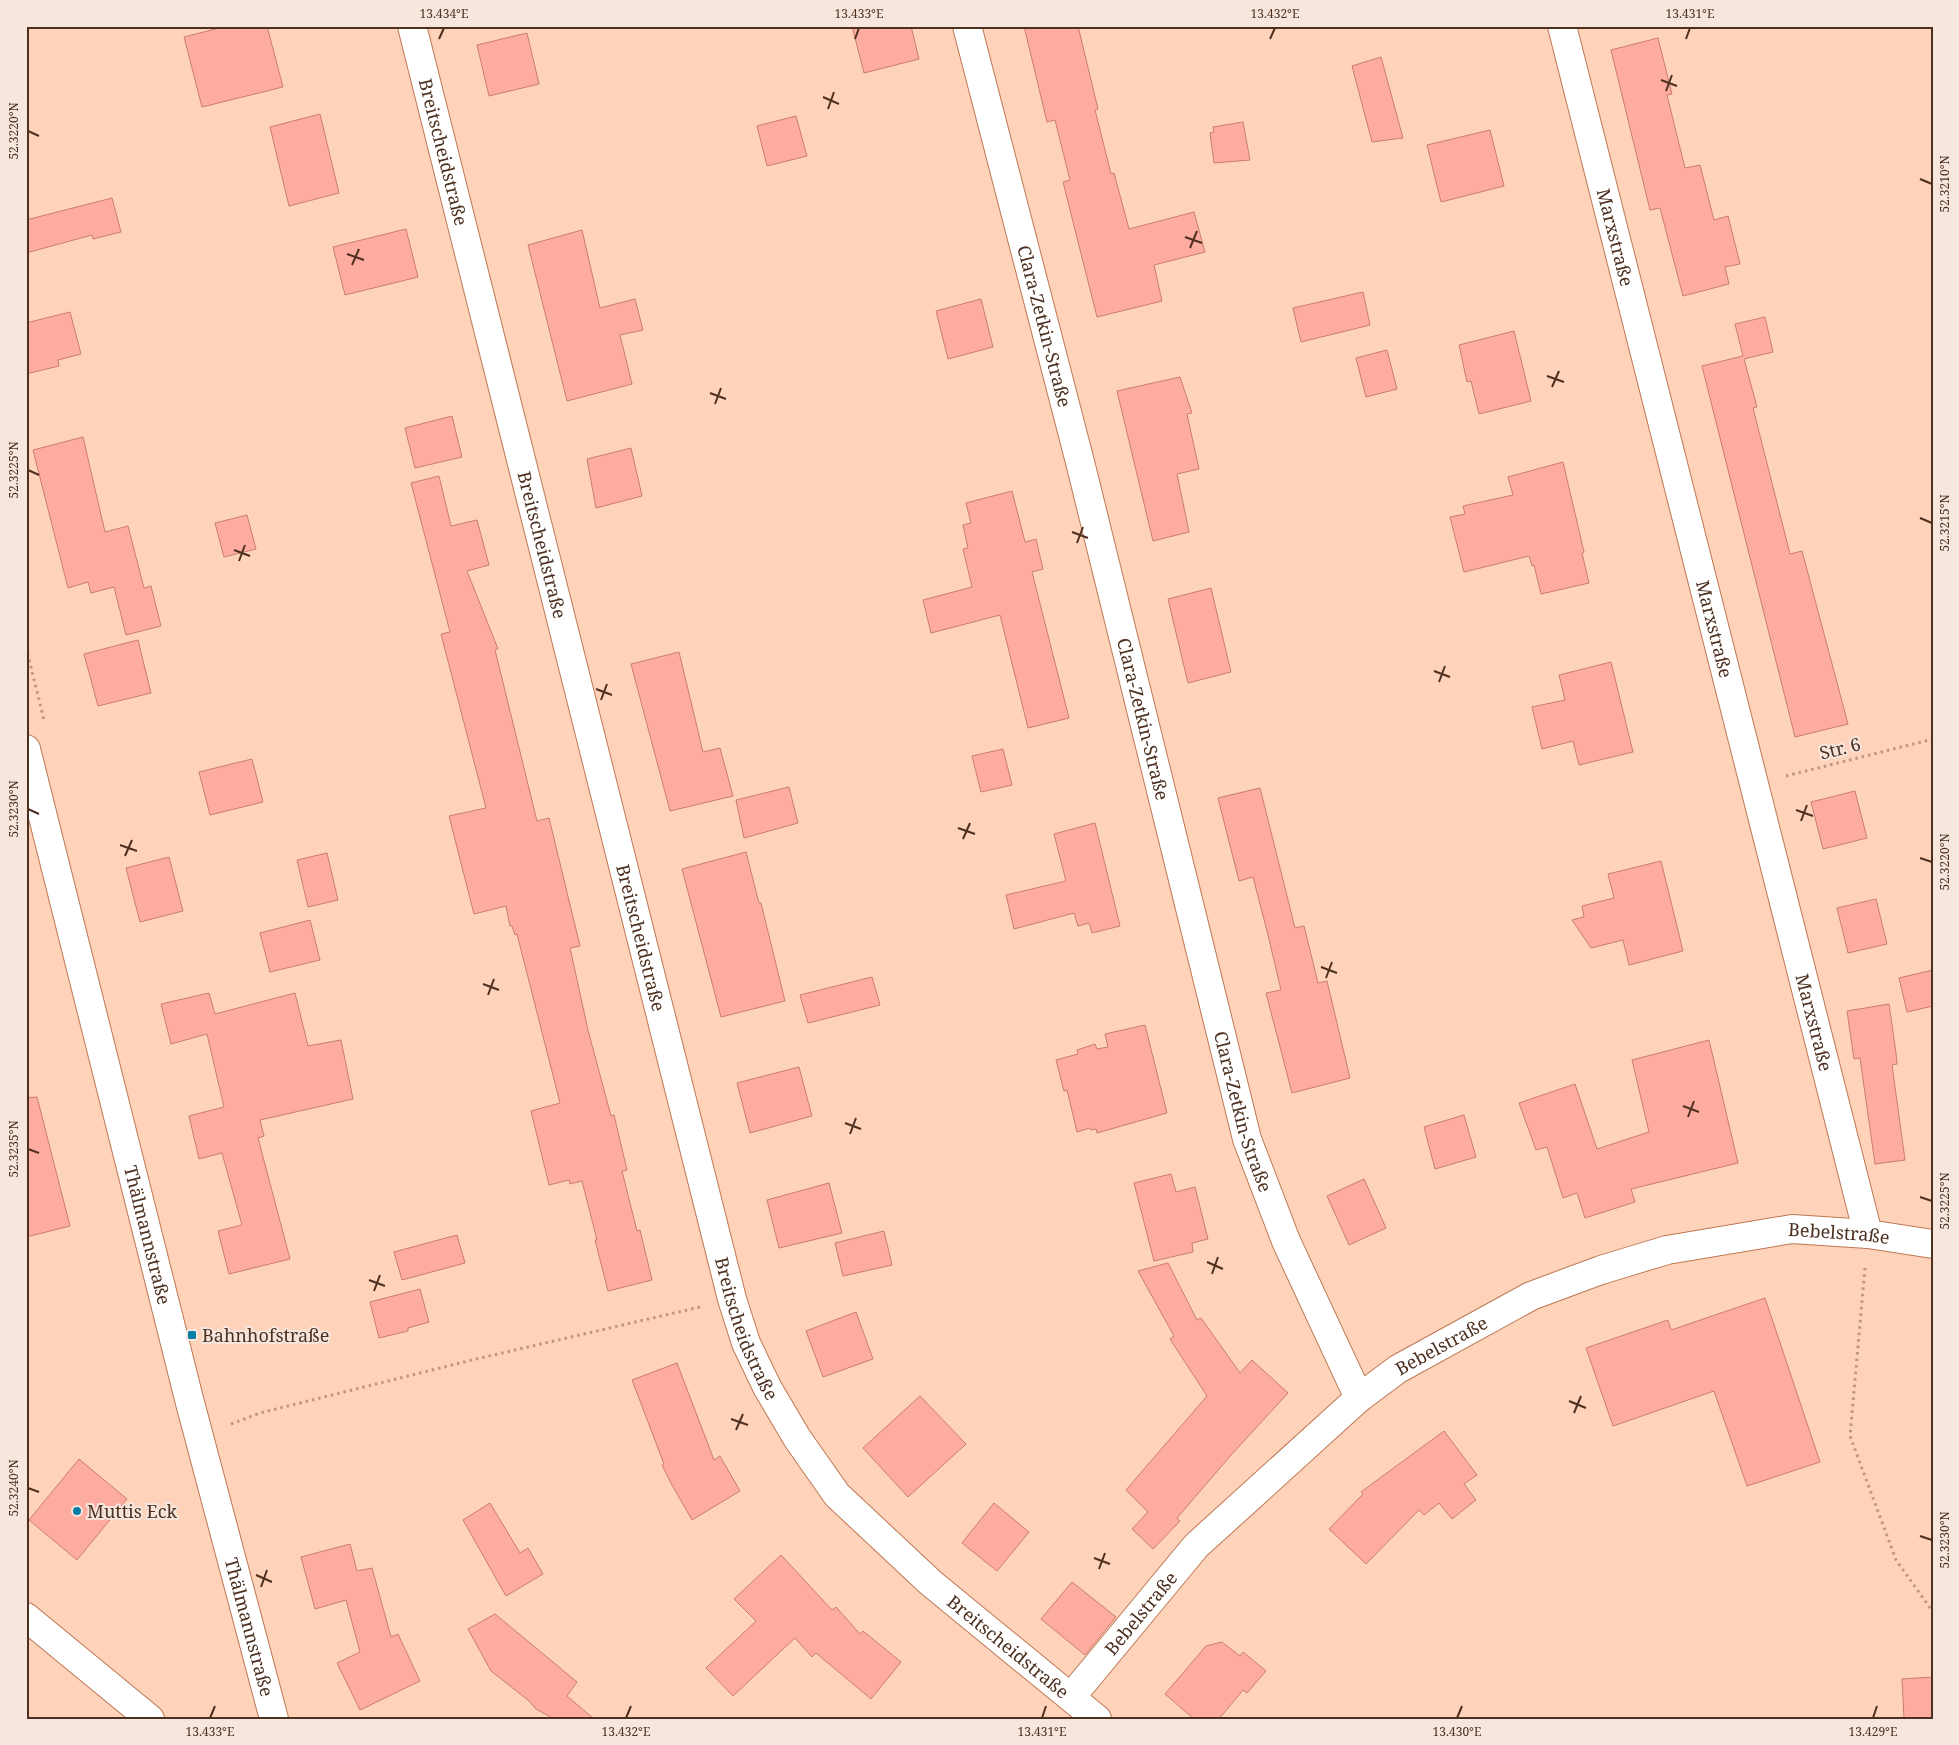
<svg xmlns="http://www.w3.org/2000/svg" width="1959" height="1745" font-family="'Noto Serif',serif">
  <rect width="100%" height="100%" fill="#ffd2ba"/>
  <path fill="#feaca0" stroke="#ca7c70" d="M 227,26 L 267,26 L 283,87 L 202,107 L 184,37 Z
    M 852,26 L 911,26 L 919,59 L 864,73 Z
    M 1024,26 L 1078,26 L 1098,109 L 1095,110 L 1111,174 L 1114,173 L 1129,229 L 1194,212 L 1205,252 L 1154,265 L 1162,301 L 1097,317 L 1063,182 L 1070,180 L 1055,120 L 1047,122 Z
    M 527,33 L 539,84 L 489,96 L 477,45 Z
    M 1658,38 L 1672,94 L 1667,95 L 1685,168 L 1700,165 L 1714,220 L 1728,216 L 1740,264 L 1725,267 L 1729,284 L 1683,296 L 1660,208 L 1650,210 L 1611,50 Z
    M 1381,57 L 1403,138 L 1372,142 L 1352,66 Z
    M 320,114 L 339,193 L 289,206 L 270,127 Z
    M 796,116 L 807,156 L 767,166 L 757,126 Z
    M 1243,122 L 1250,160 L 1214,163 L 1210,133 L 1214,132 L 1213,127 Z
    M 1490,130 L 1504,186 L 1441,202 L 1427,145 Z
    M 112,198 L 121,232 L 93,239 L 92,235 L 26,253 L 26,220 Z
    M 406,229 L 418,277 L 345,295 L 333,247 Z
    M 582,230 L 600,308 L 635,299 L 643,330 L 620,335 L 632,384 L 567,401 L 528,245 Z
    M 1363,292 L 1370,325 L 1301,342 L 1293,308 Z
    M 981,299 L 993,347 L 948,359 L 936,311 Z
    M 70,312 L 81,354 L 58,360 L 59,366 L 26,374 L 26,323 Z
    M 1765,317 L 1773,352 L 1744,359 L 1757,407 L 1753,408 L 1790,554 L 1802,551 L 1848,724 L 1795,737 L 1702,366 L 1743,356 L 1735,324 Z
    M 1514,331 L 1531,401 L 1479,414 L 1471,381 L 1467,382 L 1459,345 Z
    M 1387,350 L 1397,389 L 1366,397 L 1356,358 Z
    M 1180,377 L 1192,413 L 1187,414 L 1199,469 L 1177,474 L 1189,532 L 1153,541 L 1117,391 Z
    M 452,416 L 462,457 L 415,468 L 405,428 Z
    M 83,437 L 105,532 L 128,526 L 144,588 L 151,586 L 161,626 L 126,635 L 114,587 L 91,593 L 88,582 L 68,588 L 33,450 Z
    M 631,448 L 642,496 L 596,508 L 587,459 Z
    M 1563,462 L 1584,552 L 1582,553 L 1589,583 L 1541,594 L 1534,565 L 1532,566 L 1529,556 L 1464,572 L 1450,517 L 1465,514 L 1463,506 L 1513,495 L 1508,477 Z
    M 439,476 L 451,526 L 477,520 L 489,565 L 467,571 L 498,649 L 495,650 L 537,821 L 549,818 L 580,946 L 570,948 L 588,1030 L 611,1116 L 614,1115 L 627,1170 L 622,1171 L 637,1231 L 640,1230 L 652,1280 L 608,1291 L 595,1240 L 597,1240 L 582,1181 L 570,1184 L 569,1180 L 549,1185 L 531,1111 L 560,1103 L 517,934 L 515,935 L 512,926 L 510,926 L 506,906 L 474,914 L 449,816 L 486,808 L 441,634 L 450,632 L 411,483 Z
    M 1012,491 L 1025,542 L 1036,539 L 1043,569 L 1032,572 L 1069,718 L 1028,728 L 1000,615 L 931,633 L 923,600 L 972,587 L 963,549 L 968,548 L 963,525 L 971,523 L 966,503 Z
    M 247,515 L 256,549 L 224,557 L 215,523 Z
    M 1211,588 L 1231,672 L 1188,683 L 1168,599 Z
    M 138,640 L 151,693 L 98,706 L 84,654 Z
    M 679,652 L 703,752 L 720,748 L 733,796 L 670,811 L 631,664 Z
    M 1611,662 L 1633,752 L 1579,765 L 1573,741 L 1542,749 L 1532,707 L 1565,700 L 1559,675 Z
    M 1003,749 L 1012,785 L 981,792 L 972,756 Z
    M 252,759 L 263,802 L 210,815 L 199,772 Z
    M 789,787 L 798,823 L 744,838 L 736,800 Z
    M 1260,788 L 1295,928 L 1304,926 L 1318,983 L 1327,981 L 1350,1078 L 1292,1093 L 1266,993 L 1281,990 L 1268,935 L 1253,877 L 1239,881 L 1218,798 Z
    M 1855,791 L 1867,838 L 1823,849 L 1811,802 Z
    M 1095,823 L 1120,926 L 1092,933 L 1089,923 L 1078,926 L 1074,913 L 1014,929 L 1006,895 L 1066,881 L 1054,834 Z
    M 746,852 L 759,903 L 761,903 L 785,1001 L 721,1017 L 682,869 Z
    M 327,853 L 338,900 L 308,907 L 297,860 Z
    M 169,857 L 183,911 L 140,922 L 126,868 Z
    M 1661,861 L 1683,951 L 1629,965 L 1623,940 L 1591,948 L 1572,920 L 1584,917 L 1582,906 L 1614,898 L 1608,874 Z
    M 1876,899 L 1887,944 L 1848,953 L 1837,908 Z
    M 310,920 L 320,960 L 270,972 L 260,933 Z
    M 1933,970 L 1933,1006 L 1907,1012 L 1899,978 Z
    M 872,977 L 880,1005 L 808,1023 L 800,995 Z
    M 209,993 L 215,1014 L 295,993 L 308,1046 L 341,1040 L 353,1099 L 260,1120 L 264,1136 L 258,1138 L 290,1259 L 229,1274 L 218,1231 L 242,1225 L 222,1153 L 199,1159 L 189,1116 L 224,1107 L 207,1034 L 171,1044 L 161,1004 Z
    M 1889,1004 L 1896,1053 L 1897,1064 L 1892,1065 L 1905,1160 L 1875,1164 L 1860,1058 L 1854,1059 L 1847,1011 Z
    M 1145,1025 L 1167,1113 L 1097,1133 L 1096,1129 L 1091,1130 L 1090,1128 L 1077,1132 L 1067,1090 L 1064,1091 L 1056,1060 L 1078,1054 L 1077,1050 L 1095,1044 L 1097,1049 L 1108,1047 L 1105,1034 Z
    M 1709,1040 L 1738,1163 L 1631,1189 L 1635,1202 L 1585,1218 L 1577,1193 L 1563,1198 L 1547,1147 L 1536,1150 L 1519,1103 L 1575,1084 L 1597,1149 L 1649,1132 L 1632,1060 Z
    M 799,1067 L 812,1116 L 750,1133 L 737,1083 Z
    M 37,1097 L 70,1226 L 26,1237 L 26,1098 Z
    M 1464,1115 L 1476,1157 L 1435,1169 L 1424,1127 Z
    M 1171,1174 L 1176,1192 L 1195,1187 L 1208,1239 L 1192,1243 L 1193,1252 L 1154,1261 L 1134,1183 Z
    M 1364,1179 L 1386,1228 L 1349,1245 L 1327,1196 Z
    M 829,1183 L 842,1233 L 779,1248 L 767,1200 Z
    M 884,1231 L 892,1265 L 843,1276 L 835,1243 Z
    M 457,1235 L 465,1263 L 402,1280 L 394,1252 Z
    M 1168,1263 L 1197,1320 L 1201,1318 L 1240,1373 L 1252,1360 L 1288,1393 L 1232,1454 L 1177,1518 L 1180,1521 L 1153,1549 L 1132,1529 L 1148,1512 L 1126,1490 L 1207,1396 L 1170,1339 L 1174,1336 L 1138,1271 Z
    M 420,1289 L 429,1322 L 408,1328 L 408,1331 L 379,1338 L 370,1302 Z
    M 1765,1298 L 1820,1462 L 1747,1486 L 1714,1391 L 1613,1426 L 1586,1348 L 1668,1320 L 1671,1330 Z
    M 856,1312 L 873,1359 L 823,1377 L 806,1331 Z
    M 677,1363 L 714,1460 L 720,1456 L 740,1491 L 692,1520 L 672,1485 L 662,1465 L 664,1464 L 632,1380 Z
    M 920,1396 L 966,1444 L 908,1497 L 863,1448 Z
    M 1444,1431 L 1477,1475 L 1464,1484 L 1476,1500 L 1452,1519 L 1439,1503 L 1424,1515 L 1419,1510 L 1366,1564 L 1329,1529 L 1363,1494 L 1361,1492 Z
    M 79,1459 L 127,1499 L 77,1560 L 29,1520 Z
    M 490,1503 L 520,1553 L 528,1548 L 543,1574 L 506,1596 L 463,1520 Z
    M 994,1503 L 1029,1532 L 997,1571 L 962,1543 Z
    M 350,1544 L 357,1571 L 372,1568 L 391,1637 L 398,1634 L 420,1681 L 360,1710 L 337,1663 L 360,1652 L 346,1600 L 315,1609 L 301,1557 Z
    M 781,1555 L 832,1610 L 836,1607 L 860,1634 L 863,1631 L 901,1662 L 871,1699 L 816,1653 L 812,1657 L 795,1638 L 733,1696 L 706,1668 L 756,1621 L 734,1599 Z
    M 1072,1582 L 1116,1617 L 1085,1655 L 1041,1619 Z
    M 495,1614 L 577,1682 L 567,1696 L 594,1719 L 554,1719 L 536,1709 L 528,1700 L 491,1671 L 468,1629 Z
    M 1222,1642 L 1240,1656 L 1243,1652 L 1266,1671 L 1247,1693 L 1243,1690 L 1219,1719 L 1194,1719 L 1165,1694 L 1206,1646 Z
    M 1933,1677 L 1933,1718 L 1904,1719 L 1902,1679 Z"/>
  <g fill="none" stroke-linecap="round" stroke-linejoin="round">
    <defs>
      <g id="street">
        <path id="s1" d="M 412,26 L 732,1299 L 746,1343 L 767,1387 L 797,1438 L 837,1495 L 931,1583 L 1097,1719"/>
        <path id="s2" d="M 967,26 L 1080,462 L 1247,1139 L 1286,1241 L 1359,1398"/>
        <path id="s3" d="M 1562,26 L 1868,1234"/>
        <path d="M 26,1617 L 150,1719"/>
        <path id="s4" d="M 1071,1697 L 1196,1546 L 1359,1398 L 1398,1369 L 1531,1296 L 1601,1270 L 1667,1250 L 1792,1229 L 1868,1234 L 1933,1244"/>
      </g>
      <g id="secondary">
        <path id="s5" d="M 26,749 L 189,1399 L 274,1719"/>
      </g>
    </defs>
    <use href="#street" stroke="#bd7853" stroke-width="30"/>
    <use href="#secondary" stroke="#bd7853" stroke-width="30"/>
    <path stroke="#be9782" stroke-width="3" stroke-dasharray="2.5 4" stroke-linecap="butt" d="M 26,647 L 44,720
      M 1786,776 L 1933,739
      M 1865,1268 L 1850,1436 L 1896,1560 L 1933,1612
      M 231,1424 L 260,1413 L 472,1360 L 700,1307"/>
    <use href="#street" stroke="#fff" stroke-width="28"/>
    <use href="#secondary" stroke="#fff" stroke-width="28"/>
  </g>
  <path fill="none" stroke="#4d3020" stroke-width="2" d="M 439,39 L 444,28M 855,39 L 859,28M 1270,39 L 1275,28M 1686,39 L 1690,28M 1661,80 L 1677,86M 1666,91 L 1672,75M 823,97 L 839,104M 828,109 L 834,92M 28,131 L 39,136M 1920,179 L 1932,184M 1185,237 L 1202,243M 1190,248 L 1197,231M 347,254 L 364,260M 352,265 L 359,249M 1547,376 L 1564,382M 1552,387 L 1559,371M 710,393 L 726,399M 715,404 L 721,388M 28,470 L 39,475M 1920,518 L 1932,523M 1072,532 L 1088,538M 1077,543 L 1083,527M 234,550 L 250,556M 239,561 L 245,545M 1434,671 L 1450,677M 1439,682 L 1445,666M 596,689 L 612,695M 601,700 L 607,684M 28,809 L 39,814M 1796,810 L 1813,816M 1801,821 L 1807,805M 958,828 L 975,834M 963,839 L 970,823M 120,845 L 137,851M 125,856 L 132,840M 1920,858 L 1932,862M 1321,967 L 1337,973M 1326,978 L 1332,962M 483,984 L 499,990M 488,995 L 494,979M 1683,1106 L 1699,1112M 1688,1117 L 1694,1101M 845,1123 L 861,1129M 850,1134 L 856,1118M 28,1149 L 39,1153M 1920,1197 L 1932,1201M 1207,1262 L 1223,1269M 1212,1274 L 1218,1257M 369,1280 L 385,1286M 374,1291 L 380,1275M 1569,1401 L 1586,1408M 1574,1413 L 1581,1396M 731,1419 L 748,1425M 736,1430 L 743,1414M 28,1488 L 39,1492M 1920,1536 L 1932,1540M 1094,1558 L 1110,1564M 1099,1569 L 1105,1553M 256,1575 L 272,1582M 261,1587 L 267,1570M 210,1718 L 215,1706M 626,1718 L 631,1706M 1042,1718 L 1046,1706M 1457,1718 L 1462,1706M 1873,1718 L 1877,1706"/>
  <g fill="#047ea5" stroke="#f6e6de" stroke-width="2">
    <rect x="187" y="1330" width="10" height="10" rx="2.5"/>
    <circle cx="77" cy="1511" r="5"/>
  </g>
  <g text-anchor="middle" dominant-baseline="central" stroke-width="4" stroke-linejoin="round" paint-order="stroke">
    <g font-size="18" fill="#4d3020" stroke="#f6e6de">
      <text stroke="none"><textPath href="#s1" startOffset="130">Breitscheidstraße</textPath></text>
      <text stroke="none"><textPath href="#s3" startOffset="218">Marxstraße</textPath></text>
      <text stroke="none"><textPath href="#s2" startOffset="310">Clara-Zetkin-Straße</textPath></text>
      <text stroke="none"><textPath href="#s1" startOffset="535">Breitscheidstraße</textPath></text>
      <text stroke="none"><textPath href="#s3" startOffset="622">Marxstraße</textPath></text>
      <text stroke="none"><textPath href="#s2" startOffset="715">Clara-Zetkin-Straße</textPath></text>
      <text transform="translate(1840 748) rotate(-14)">Str. 6</text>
      <text stroke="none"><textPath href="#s1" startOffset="940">Breitscheidstraße</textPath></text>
      <text stroke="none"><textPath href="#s3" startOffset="1028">Marxstraße</textPath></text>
      <text stroke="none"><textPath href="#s2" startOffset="1120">Clara-Zetkin-Straße</textPath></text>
      <text stroke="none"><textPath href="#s5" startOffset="501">Thälmannstraße</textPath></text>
      <text stroke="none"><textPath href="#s4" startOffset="934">Bebelstraße</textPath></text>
      <text stroke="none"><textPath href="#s1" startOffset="1345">Breitscheidstraße</textPath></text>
      <text stroke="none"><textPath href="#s4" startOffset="514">Bebelstraße</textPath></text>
      <text stroke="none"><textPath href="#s4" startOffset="109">Bebelstraße</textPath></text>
      <text stroke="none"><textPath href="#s5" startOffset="906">Thälmannstraße</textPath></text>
      <text stroke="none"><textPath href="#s1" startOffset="1765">Breitscheidstraße</textPath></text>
    </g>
    <g font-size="18" fill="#4d3020" stroke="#f6e6de" text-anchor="start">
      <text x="202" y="1335">Bahnhofstraße</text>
      <text x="87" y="1511">Muttis Eck</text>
    </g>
  </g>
  <rect width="1959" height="1745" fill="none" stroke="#f6e6de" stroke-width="55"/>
  <rect x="28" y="28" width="1904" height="1690" fill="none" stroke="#4d3020" stroke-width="2"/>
  <g font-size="12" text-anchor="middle" fill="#4d3020">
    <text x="444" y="18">13.434°E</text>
    <text x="859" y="18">13.433°E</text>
    <text x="1275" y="18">13.432°E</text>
    <text x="1690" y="18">13.431°E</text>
    <text transform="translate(14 131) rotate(-90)" y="4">52.3220°N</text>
    <text transform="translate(1945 184) rotate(-90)" y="4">52.3210°N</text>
    <text transform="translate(14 470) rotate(-90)" y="4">52.3225°N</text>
    <text transform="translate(1945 523) rotate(-90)" y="4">52.3215°N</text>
    <text transform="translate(14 809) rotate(-90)" y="4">52.3230°N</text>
    <text transform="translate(1945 862) rotate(-90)" y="4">52.3220°N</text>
    <text transform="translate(14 1149) rotate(-90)" y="4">52.3235°N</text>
    <text transform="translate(1945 1201) rotate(-90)" y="4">52.3225°N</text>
    <text transform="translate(14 1488) rotate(-90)" y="4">52.3240°N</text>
    <text transform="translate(1945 1540) rotate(-90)" y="4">52.3230°N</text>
    <text x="210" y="1736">13.433°E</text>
    <text x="626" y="1736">13.432°E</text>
    <text x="1042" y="1736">13.431°E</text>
    <text x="1457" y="1736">13.430°E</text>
    <text x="1873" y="1736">13.429°E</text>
  </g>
</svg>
